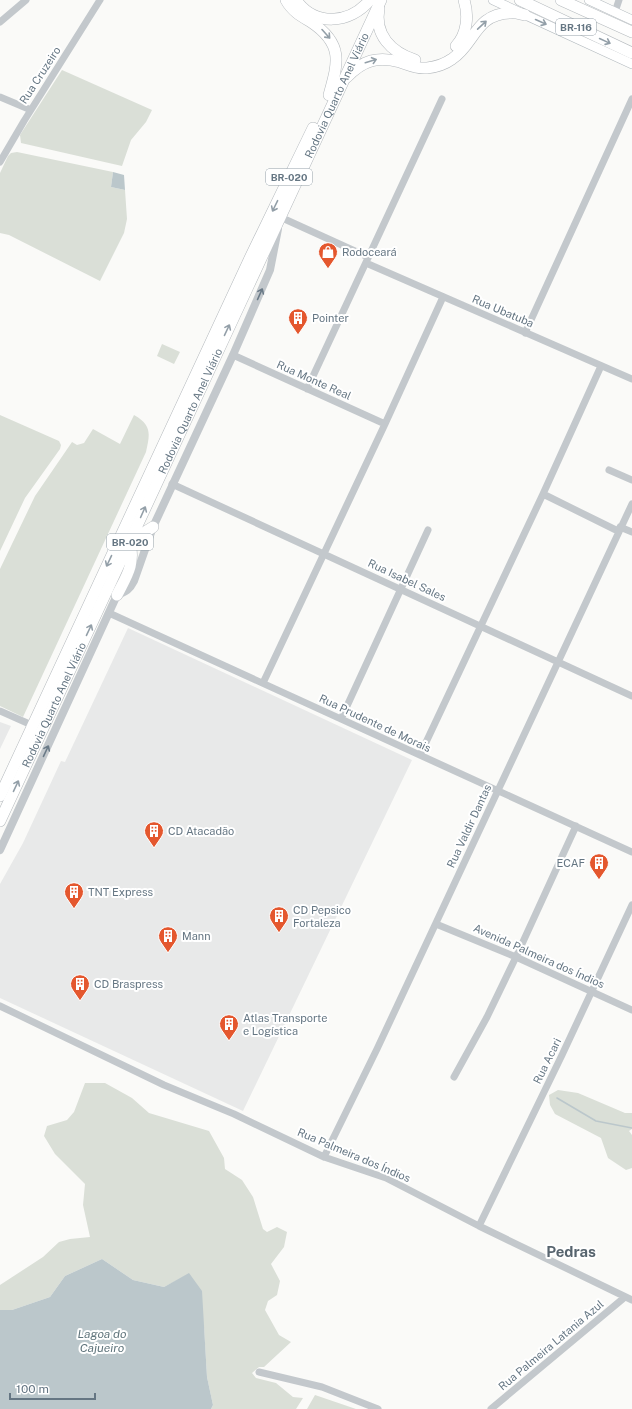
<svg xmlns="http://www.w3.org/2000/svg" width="632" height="1409" font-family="'Public Sans',sans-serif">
  <rect width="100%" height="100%" fill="#fafaf8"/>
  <path fill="#e8e9e9" d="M 128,628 L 412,760 L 243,1111 L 0,998 L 0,884 L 23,843 L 61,761 L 65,762 Z
    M 0,722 L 11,726 L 0,749 Z"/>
  <path fill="#dadfd7" d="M 62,70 L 152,110 L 146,122 L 131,140 L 122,166 L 21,143 L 20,135 Z
    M 17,152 L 113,172 L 111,187 L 125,190 L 127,219 L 124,233 L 100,281 L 9,235 L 0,233 L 0,173 L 8,156 L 11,153 Z
    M 162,344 L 180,352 L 174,364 L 157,356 Z
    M 0,415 L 59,441 L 61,445 L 60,449 L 25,498 L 0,551 Z
    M 134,415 C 152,425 150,434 146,452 L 23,717 L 0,706 L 0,569 L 35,496 L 72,442 L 77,445 L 84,443 L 93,429 L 120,444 Z
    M 85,1083 L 105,1083 L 132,1098 L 149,1113 L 209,1131 L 224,1158 L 225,1169 L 242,1180 L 253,1197 L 263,1229 L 267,1232 L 277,1227 L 287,1232 L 284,1247 L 271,1264 L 280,1281 L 277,1295 L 268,1301 L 265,1310 L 279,1335 L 291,1342 L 264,1367 L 259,1367 L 252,1373 L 256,1378 L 276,1383 L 293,1397 L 303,1398 L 296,1409 L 211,1409 L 213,1405 L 207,1377 L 204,1327 L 189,1274 L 164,1287 L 133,1280 L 102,1259 L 65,1276 L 50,1297 L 12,1310 L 0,1310 L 0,1285 L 43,1257 L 59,1242 L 70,1239 L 90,1237 L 83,1205 L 85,1184 L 55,1154 L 44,1136 L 47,1126 L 67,1120 L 74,1112 Z
    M 558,1090 L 578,1093 L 625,1113 L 632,1113 L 632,1129 L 629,1131 L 632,1135 L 632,1168 L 626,1170 L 608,1158 L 601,1138 L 555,1114 L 550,1105 L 549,1095 Z
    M 315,1395 L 356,1409 L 307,1409 Z"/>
  <path fill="#bbc7cb" d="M 113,172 L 124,175 L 125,190 L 111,187 Z
    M 102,1259 L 133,1280 L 164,1287 L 189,1273 L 202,1291 L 207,1377 L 213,1405 L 211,1409 L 0,1409 L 0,1310 L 12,1310 L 50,1297 L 65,1276 Z"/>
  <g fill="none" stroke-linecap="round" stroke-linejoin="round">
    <path stroke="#bbc7cb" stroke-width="1.5" d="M 557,1098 L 596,1121 L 632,1128"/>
    <defs>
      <path id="secondary" d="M 493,0 L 632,64
        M 589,0 L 632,20"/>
      <g id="trunk">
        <path d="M 286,0 C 292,11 301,16 311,22 C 344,44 338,63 329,95"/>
        <path d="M 296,0 C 315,27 350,24 370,0"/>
        <path d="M 520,0 L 632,53"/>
        <path d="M 561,0 L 632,32"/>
        <path d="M 379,8 C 374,35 391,52 415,60"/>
        <path d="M 456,46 C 467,34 469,16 464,0"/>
        <path d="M 347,77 C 363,60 378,56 400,62 C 409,65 417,69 427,68 C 436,67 445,64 452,59 C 475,44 475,14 510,13 C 515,12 520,14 525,15"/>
        <path d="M 131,538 L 145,532 L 153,527"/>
        <path d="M 117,595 C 127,575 135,565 130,542"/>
        <path d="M 0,796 L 250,258 L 313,128"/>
        <path id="s1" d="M 0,821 L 381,0"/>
      </g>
    </defs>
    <use href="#secondary" stroke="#b3babf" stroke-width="10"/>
    <use href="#trunk" stroke="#b4b9bd" stroke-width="12"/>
    <path stroke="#c3c8cc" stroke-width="7" d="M 615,12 L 619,0
      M 0,22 L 26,0
      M 0,97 L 31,110
      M 0,162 L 24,121 L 100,0
      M 280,217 L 368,257
      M 366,263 L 632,379
      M 525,333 L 632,99
      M 233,355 L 385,424
      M 307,389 L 442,99
      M 609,470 L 632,480
      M 172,484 L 632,696
      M 543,494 L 618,531
      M 620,527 L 632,532
      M 109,613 L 632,852
      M 263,683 L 385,424 L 443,297
      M 0,711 L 34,726
      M 341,719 L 428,530
      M 420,755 L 543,494 L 601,366
      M 436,924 L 516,957 L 632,1010
      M 0,1006 L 164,1085 L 234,1114 L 324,1157 L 386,1178 L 479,1226 L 632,1300
      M 454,1077 L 487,1017 L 516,957 L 576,826
      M 324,1157 L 377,1049 L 632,504
      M 479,1226 L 562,1055 L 632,905
      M 259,1372 L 322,1387 L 378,1409
      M 491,1409 L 625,1297"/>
    <path stroke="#c3c8cc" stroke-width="8" d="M 0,850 L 117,595 C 126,592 130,589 134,581 L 153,527 L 233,355 L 270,270 L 278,229"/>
    <use href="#secondary" stroke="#fff" stroke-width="9"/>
    <use href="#trunk" stroke="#fff" stroke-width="11"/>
  </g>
  <defs><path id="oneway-shaft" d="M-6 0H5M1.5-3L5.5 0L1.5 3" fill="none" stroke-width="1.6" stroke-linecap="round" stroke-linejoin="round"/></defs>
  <g stroke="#939fa8">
    <use href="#oneway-shaft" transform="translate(541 22) rotate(24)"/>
    <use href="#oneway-shaft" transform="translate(482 25) rotate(-43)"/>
    <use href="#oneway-shaft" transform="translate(326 34) rotate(48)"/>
    <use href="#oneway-shaft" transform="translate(605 41) rotate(25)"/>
    <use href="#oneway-shaft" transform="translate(371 61) rotate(-17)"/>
    <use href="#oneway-shaft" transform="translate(275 206) rotate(116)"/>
    <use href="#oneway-shaft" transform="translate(227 330) rotate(-65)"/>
    <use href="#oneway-shaft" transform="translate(143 512) rotate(-66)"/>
    <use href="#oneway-shaft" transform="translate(109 561) rotate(115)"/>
    <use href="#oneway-shaft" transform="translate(89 630) rotate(-65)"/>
    <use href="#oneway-shaft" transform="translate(16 786) rotate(-65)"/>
  </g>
  <g stroke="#6a7a87">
    <use href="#oneway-shaft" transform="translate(260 294) rotate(-66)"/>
    <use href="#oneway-shaft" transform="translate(46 751) rotate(-65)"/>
  </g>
  <defs>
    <symbol id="shop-pin" viewBox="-11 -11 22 30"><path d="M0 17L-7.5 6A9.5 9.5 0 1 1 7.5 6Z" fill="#e4572e" stroke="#fff"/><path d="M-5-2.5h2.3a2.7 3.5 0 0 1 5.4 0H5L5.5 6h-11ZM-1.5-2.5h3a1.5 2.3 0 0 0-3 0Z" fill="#fff"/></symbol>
    <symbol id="building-pin" viewBox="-11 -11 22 30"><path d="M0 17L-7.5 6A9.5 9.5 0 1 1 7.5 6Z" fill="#e4572e" stroke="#fff"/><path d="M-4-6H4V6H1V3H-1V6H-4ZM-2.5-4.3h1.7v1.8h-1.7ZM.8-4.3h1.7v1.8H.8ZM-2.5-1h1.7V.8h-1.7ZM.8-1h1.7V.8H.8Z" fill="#fff"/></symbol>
  </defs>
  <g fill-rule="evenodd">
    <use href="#shop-pin" x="317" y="241" width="22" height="30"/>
    <use href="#building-pin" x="287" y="307" width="22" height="30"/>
    <use href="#building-pin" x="143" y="820" width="22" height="30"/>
    <use href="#building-pin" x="588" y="852" width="22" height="30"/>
    <use href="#building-pin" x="63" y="881" width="22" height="30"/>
    <use href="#building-pin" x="268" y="905" width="22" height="30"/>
    <use href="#building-pin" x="157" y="925" width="22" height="30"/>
    <use href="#building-pin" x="69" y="973" width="22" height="30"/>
    <use href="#building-pin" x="218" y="1013" width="22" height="30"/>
  </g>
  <g text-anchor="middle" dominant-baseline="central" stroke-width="4" stroke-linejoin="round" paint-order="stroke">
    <g fill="#fff" stroke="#939fa8" stroke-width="1">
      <rect x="556" y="19" width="40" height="16" rx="3"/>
      <rect x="266" y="169" width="46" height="16" rx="3"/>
      <rect x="107" y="534" width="46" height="16" rx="3"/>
    </g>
    <g font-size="10" font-weight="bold" fill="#657683">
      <text x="576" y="27">BR-116</text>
      <text x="289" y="177">BR-020</text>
      <text x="130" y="542">BR-020</text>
    </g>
    <g font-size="11" fill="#657683" stroke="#fff">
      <text transform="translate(40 75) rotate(-57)">Rua Cruzeiro</text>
      <text stroke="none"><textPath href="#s1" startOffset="800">Rodovia Quarto Anel Viário</textPath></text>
      <text transform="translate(503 311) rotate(23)">Rua Ubatuba</text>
      <text transform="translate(314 380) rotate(24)">Rua Monte Real</text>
      <text stroke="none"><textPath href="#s1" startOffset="452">Rodovia Quarto Anel Viário</textPath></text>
      <text transform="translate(407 580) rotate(25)">Rua Isabel Sales</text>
      <text stroke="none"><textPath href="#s1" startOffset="128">Rodovia Quarto Anel Viário</textPath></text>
      <text transform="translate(375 723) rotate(25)">Rua Prudente de Morais</text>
      <text transform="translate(469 826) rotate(-65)">Rua Valdir Dantas</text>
      <text transform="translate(539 956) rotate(24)">Avenida Palmeira dos Índios</text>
      <text transform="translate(547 1061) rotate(-64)">Rua Acari</text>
      <text transform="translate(354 1155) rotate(23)">Rua Palmeira dos Índios</text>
      <text transform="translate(551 1345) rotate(-40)">Rua Palmeira Latania Azul</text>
    </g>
    <g font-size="11" fill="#657683" stroke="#fff" text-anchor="start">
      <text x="342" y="252">Rodoceará</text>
      <text x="312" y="318">Pointer</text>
      <text x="168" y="831">CD Atacadão</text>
      <text x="585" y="863" text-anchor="end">ECAF</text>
      <text x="88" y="892">TNT Express</text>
      <text x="293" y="910">CD Pepsico<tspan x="293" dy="13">Fortaleza</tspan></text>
      <text x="182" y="936">Mann</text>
      <text x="94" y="984">CD Braspress</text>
      <text x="243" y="1018">Atlas Transporte<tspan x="243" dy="13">e Logística</tspan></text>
    </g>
    <g font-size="12" font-style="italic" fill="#60757c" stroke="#fff">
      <text x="102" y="1334">Lagoa do<tspan x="102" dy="14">Cajueiro</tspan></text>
    </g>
    <g font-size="15" font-weight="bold" fill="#57646e" stroke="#fff">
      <text x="571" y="1251">Pedras</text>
    </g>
  </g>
  <path d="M10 1393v6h85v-6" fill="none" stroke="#657683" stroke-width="2"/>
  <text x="16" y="1393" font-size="12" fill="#657683" stroke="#ffffff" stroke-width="3" paint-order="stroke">100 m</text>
</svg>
